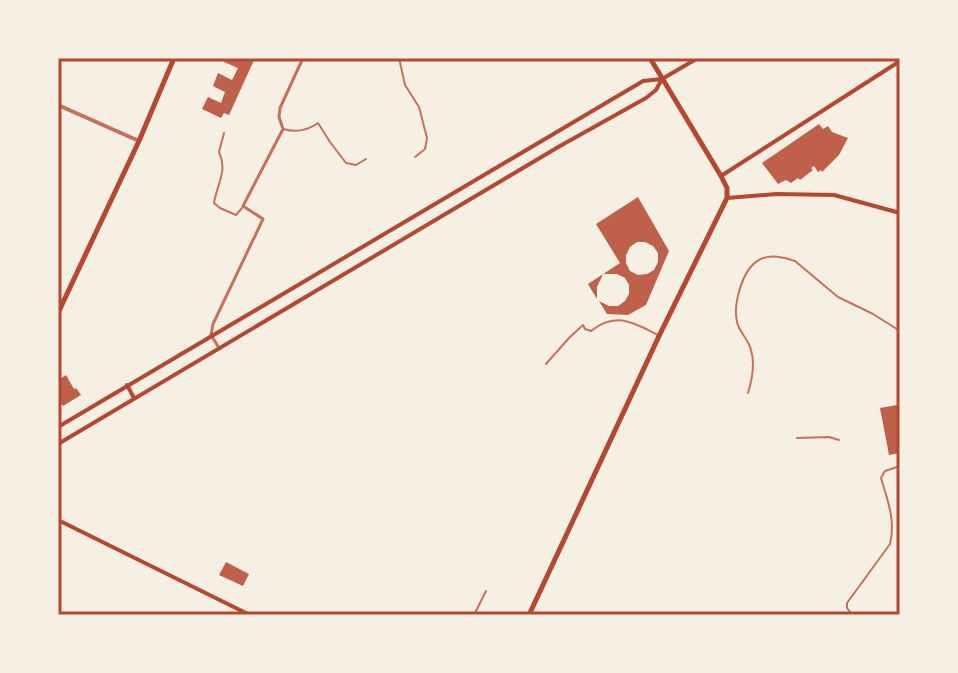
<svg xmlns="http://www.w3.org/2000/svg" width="958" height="673" font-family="'PT Sans',sans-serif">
  <rect width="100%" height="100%" fill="#f6efe4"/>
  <path fill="#bf614a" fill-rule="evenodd" d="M 225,58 L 255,58 L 229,115 L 224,113 L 221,118 L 202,109 L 208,97 L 221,103 L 225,92 L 213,86 L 218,73 L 232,80 L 238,68 L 224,62 Z
    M 819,124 L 823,129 L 828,126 L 832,132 L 848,138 L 839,155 L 822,172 L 821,170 L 818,172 L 814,166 L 811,168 L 813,170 L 800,180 L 798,178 L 791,183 L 786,180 L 778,184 L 762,163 Z
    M 638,197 L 669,251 L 646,305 L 628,315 L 607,314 L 599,301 L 609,306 L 618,306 L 625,301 L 629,294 L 629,285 L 625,278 L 617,274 L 603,274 L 597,287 L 597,299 L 588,284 L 620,263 L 596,224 ZM 637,242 L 645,242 L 653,246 L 658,253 L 658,262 L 654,270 L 647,274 L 638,275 L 630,271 L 626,263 L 626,255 L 630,247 Z
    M 66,375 L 74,389 L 76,388 L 81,395 L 63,406 L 62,404 L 58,406 L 58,380 Z
    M 897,405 L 900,420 L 900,453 L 889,455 L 880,408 Z
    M 226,562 L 249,574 L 243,586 L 219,575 Z"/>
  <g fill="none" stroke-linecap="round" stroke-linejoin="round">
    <path stroke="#c5725c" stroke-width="2" d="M 399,58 L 405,85 L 419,107 L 427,138 L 425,149 L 415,157
      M 284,129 C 295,133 309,130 318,123 L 330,142 L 346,163 L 356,165 L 366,159
      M 224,133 L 219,152 C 228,171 217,184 214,203 L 220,208 L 236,215 L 242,208
      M 546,364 L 569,338 L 583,325 L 585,329 L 591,331 C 616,311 634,323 658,335
      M 748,393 C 752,380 755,363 751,350 C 749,340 739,332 737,322 C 733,305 742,269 759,260 C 769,254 785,257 795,261 L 838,297 L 873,314 L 900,331
      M 797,438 L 829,437 L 839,440
      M 900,459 L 900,463
      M 474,615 L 486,591
      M 848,615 L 850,612 L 847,608 L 847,603 L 890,544 C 896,520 887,499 881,478 L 885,471 L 900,466"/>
    <path stroke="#c5725c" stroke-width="3" d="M 219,348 L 211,335 L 213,324 L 263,219 L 243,206 L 283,129 L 279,117 L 280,108 L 303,58"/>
    <path stroke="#c5725c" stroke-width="4" d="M 58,105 L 139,141"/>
    <path stroke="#b5482f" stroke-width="4" d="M 721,176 L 900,61
      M 727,198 L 776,194 L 834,195 L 900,213
      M 127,385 L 134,398
      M 58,427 L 638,84 L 643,81 L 662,79 L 698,58
      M 58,444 L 560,146 L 646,98 L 656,90 L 662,79
      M 58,520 L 250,615"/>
    <path stroke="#b5482f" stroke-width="5" d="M 58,313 L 139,141 L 174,58
      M 529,615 L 659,336 L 727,198 L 727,188 L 721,176 L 650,58"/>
  </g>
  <rect width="958" height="673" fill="none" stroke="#f6efe4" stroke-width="120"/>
  <rect x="60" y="60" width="838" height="553" fill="none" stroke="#b5482f" stroke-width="3"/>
</svg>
